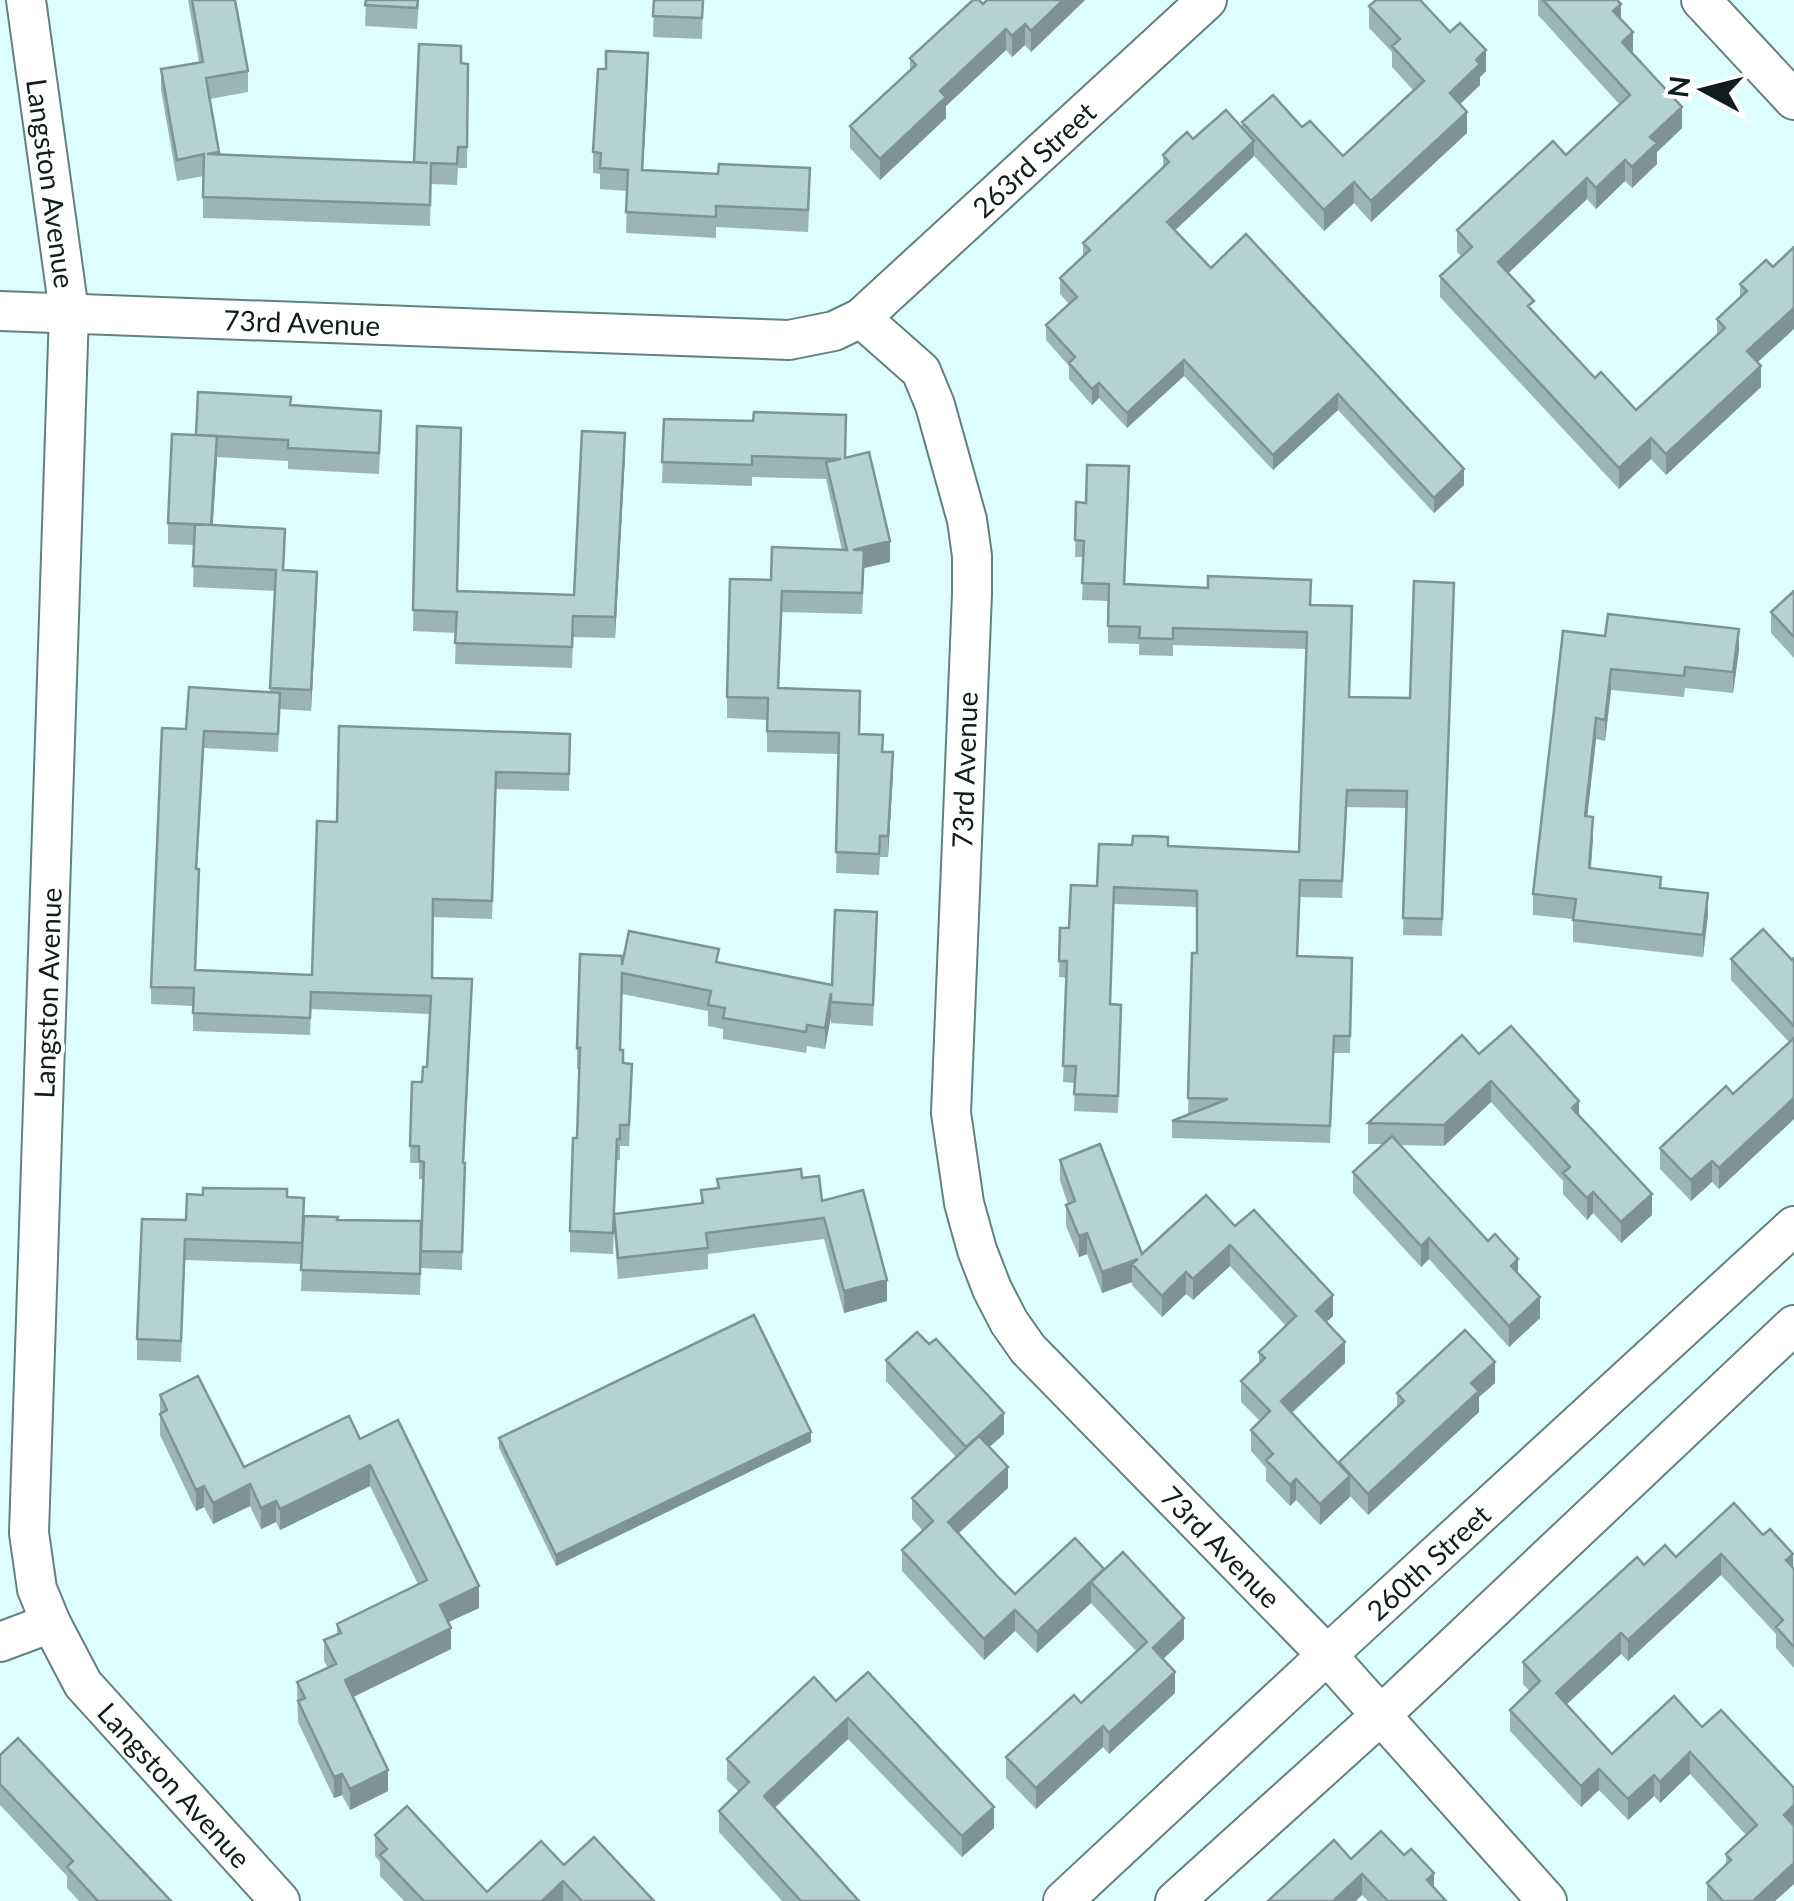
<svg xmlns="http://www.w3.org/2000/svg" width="1794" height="1901" font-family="Lato,sans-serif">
  <rect width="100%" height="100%" fill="#defdfd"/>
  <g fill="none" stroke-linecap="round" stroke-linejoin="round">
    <defs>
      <g id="minor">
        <path id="s1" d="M 26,0 L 69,312 L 29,1533 L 37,1589 L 51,1623 L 83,1684 L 280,1901"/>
        <path d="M 1701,0 L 1794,100"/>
        <path id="s2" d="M 0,311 L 789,340 L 834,331 L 861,318 L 1207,0"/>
        <path id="s3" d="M 861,318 L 921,371 L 935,405 L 967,520 L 972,556 L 972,594 L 951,1113 L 964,1203 L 977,1250 L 992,1289 L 1009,1322 L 1028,1349 L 1327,1655 L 1547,1901"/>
        <path d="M 0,1642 L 51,1623"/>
        <path id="s4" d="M 1063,1901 L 1327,1655 L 1794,1226"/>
        <path d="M 1175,1901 L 1381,1715 L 1794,1325"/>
      </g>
    </defs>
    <use href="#minor" stroke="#64807f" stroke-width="42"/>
    <use href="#minor" stroke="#fff" stroke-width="38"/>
  </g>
  <path fill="#9bb5b5" d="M 188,0 L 235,0 L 248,71 L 248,92 L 210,99 L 219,154 L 414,162 L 461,63 L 468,64 L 467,168 L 458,168 L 457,185 L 431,184 L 430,226 L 203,218 L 203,176 L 177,181 L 161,90 L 161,69 L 199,62 Z
    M 366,0 L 419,0 L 417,29 L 365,26 Z
    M 654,0 L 703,0 L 702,39 L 653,37 Z
    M 987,0 L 1085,0 L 1031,52 L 1025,45 L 1012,57 L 1006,50 L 946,106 L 946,118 L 880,180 L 850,148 L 850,126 L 910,71 L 910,58 Z
    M 1538,0 L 1617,0 L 1621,19 L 1632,54 L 1682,128 L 1657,152 L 1657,164 L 1632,188 L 1625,181 L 1596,209 L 1587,199 L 1508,273 L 1534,313 L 1595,378 L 1636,410 L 1717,335 L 1717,319 L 1740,298 L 1740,284 L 1766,260 L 1758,362 L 1761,387 L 1666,475 L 1651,459 L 1619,489 L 1440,297 L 1440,276 L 1461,256 L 1457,252 L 1457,230 L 1566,155 L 1620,105 L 1538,15 Z
    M 1421,1 L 1486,71 L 1480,77 L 1480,85 L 1460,104 L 1467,133 L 1371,222 L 1354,203 L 1324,231 L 1254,156 L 1175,230 L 1211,268 L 1464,485 L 1434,513 L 1338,410 L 1273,470 L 1184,376 L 1127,428 L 1099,398 L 1092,405 L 1069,379 L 1069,366 L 1046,340 L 1046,325 L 1069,304 L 1060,294 L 1060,278 L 1083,257 L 1083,243 L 1163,168 L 1163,155 L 1193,139 L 1242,128 L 1242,122 L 1302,127 L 1343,156 L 1413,90 L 1392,67 L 1392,52 L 1369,28 L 1369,6 Z
    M 648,74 L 643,170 L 810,189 L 808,232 L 716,227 L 716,238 L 626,233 L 627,191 L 600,189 L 600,174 L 593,173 L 593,152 Z
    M 291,405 L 381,432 L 379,474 L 288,469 L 288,461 L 217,457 L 213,525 L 317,593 L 311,711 L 280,709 L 278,752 L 204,748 L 197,869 L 196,970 L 312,975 L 337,822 L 339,726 L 570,751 L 569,791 L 496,789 L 492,919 L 433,917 L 432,978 L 472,996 L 464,1163 L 462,1270 L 421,1268 L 421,1265 L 420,1295 L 301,1291 L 302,1264 L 185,1260 L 181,1362 L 137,1360 L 137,1339 L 186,1220 L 287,1198 L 304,1216 L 337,1220 L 421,1221 L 423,1179 L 419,1179 L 419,1163 L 410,1163 L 411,1114 L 427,1067 L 430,1014 L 311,1009 L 310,1035 L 193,1031 L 193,1006 L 151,1004 L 151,987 L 186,729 L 270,692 L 275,591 L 193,587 L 194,545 L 168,544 L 168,523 L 196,435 Z
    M 664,419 L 845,458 L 890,562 L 864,568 L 862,614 L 782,612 L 779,688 L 859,734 L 882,752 L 893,773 L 888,857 L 880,857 L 879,875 L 836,873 L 839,754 L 767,752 L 767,720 L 727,718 L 727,697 L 771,580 L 842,550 L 826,479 L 752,477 L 752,486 L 662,483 Z
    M 417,426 L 458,591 L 574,595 L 625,454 L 615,638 L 573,637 L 572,668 L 455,664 L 456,633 L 413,631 Z
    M 1129,483 L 1125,584 L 1310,605 L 1349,697 L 1410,698 L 1454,599 L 1442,936 L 1403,935 L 1406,808 L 1347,807 L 1342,898 L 1300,897 L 1297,956 L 1352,958 L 1350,1053 L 1334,1053 L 1330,1143 L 1172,1138 L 1172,1121 L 1188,1115 L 1192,953 L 1197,953 L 1197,907 L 1114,904 L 1110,1004 L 1121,1022 L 1118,1113 L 1074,1111 L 1075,1083 L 1063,1082 L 1067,978 L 1059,977 L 1060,928 L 1069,928 L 1097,886 L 1168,846 L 1299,852 L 1307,649 L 1173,645 L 1173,656 L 1139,655 L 1139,644 L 1108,643 L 1108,601 L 1082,600 L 1084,557 L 1075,557 L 1076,502 L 1086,503 Z
    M 1794,591 L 1794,658 L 1771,633 L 1771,612 Z
    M 1605,636 L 1739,650 L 1733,693 L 1685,688 L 1684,697 L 1611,690 L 1605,741 L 1596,739 L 1587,816 L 1593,838 L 1591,868 L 1661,888 L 1708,914 L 1703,957 L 1573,942 L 1573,919 L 1533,915 L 1533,894 Z
    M 877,933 L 873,1026 L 831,1023 L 831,1016 L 825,1049 L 807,1046 L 806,1053 L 723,1039 L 723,1029 L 708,1026 L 708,1011 L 622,994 L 620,1050 L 623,1063 L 632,1085 L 629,1146 L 620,1146 L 620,1160 L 617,1160 L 614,1214 L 701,1203 L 701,1190 L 717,1188 L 717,1179 L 802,1178 L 822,1201 L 887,1301 L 844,1313 L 824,1239 L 708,1254 L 708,1269 L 618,1279 L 614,1229 L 613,1254 L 570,1252 L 570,1231 L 577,1138 L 580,1069 L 577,1069 L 577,1048 L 622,965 L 719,962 L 832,985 Z
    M 1794,958 L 1794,1119 L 1719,1189 L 1712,1182 L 1691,1201 L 1660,1169 L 1660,1148 L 1733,1094 L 1789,1042 L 1731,980 L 1731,959 L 1792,960 Z
    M 1479,1054 L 1579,1116 L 1652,1215 L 1621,1243 L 1593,1213 L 1587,1220 L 1563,1194 L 1563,1181 L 1491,1102 L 1444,1146 L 1399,1145 L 1518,1274 L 1540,1318 L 1509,1347 L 1429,1259 L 1421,1267 L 1353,1193 L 1353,1172 L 1383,1144 L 1368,1144 L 1368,1123 Z
    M 1060,1160 L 1142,1254 L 1235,1226 L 1333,1316 L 1326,1322 L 1345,1363 L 1292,1413 L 1339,1463 L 1397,1408 L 1397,1393 L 1495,1383 L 1479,1397 L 1479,1412 L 1368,1515 L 1350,1496 L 1320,1525 L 1296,1500 L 1290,1506 L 1266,1481 L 1266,1468 L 1251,1451 L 1251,1430 L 1260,1421 L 1241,1402 L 1241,1381 L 1259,1364 L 1259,1352 L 1286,1326 L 1230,1266 L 1193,1300 L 1186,1294 L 1162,1317 L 1132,1285 L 1132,1282 L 1102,1293 L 1087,1254 L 1079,1257 L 1066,1226 L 1066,1205 L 1068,1204 L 1060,1181 Z
    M 886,1360 L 1004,1434 L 989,1447 L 1008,1488 L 958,1533 L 1015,1594 L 1104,1569 L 1184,1639 L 1163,1659 L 1175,1693 L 1109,1754 L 1103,1747 L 1036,1809 L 1006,1778 L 1006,1757 L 1081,1703 L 1137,1652 L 1091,1603 L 1037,1653 L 1015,1631 L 984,1660 L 902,1571 L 902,1550 L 923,1531 L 912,1519 L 912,1498 L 956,1457 L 886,1381 Z
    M 160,1395 L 244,1467 L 360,1439 L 479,1608 L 448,1622 L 451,1649 L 353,1697 L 388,1791 L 350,1810 L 342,1795 L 334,1798 L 298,1722 L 297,1682 L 328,1668 L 324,1661 L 324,1640 L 337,1635 L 337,1624 L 418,1584 L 370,1486 L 280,1530 L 276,1522 L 261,1529 L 250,1506 L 213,1524 L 204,1507 L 196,1511 L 160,1435 Z
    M 499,1438 L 811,1442 L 556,1566 L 499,1448 Z
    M 1734,1503 L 1794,1569 L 1794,1668 L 1776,1648 L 1776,1634 L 1721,1575 L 1628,1661 L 1621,1654 L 1566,1705 L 1612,1754 L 1702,1727 L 1794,1788 L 1794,1884 L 1775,1901 L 1707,1901 L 1707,1883 L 1726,1866 L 1726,1854 L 1746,1835 L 1690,1774 L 1660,1803 L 1654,1796 L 1628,1820 L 1599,1790 L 1581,1807 L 1510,1731 L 1510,1710 L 1530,1691 L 1523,1684 L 1523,1662 L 1644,1565 L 1676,1557 Z
    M 836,1701 L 994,1828 L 962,1857 L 848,1739 L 775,1808 L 859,1901 L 782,1901 L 719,1832 L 719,1811 L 739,1792 L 727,1780 L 727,1759 Z
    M 0,1755 L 171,1901 L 79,1901 L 67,1888 L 67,1876 L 0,1805 Z
    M 375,1835 L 487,1892 L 564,1865 L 654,1901 L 404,1901 L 380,1876 L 380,1862 L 375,1856 Z
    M 1351,1859 L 1434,1888 L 1446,1901 L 1368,1901 L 1362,1895 Z"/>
  <path fill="#7e9393" d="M 1063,0 L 1085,0 L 1031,52 L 1031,31 Z
    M 1621,4 L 1621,25 L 1613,11 Z
    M 1025,24 L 1025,45 L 1012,57 L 1012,36 Z
    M 1006,29 L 1006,50 L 946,106 L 946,118 L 880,180 L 880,159 L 940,91 Z
    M 1633,32 L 1633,53 L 1622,42 Z
    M 1486,50 L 1486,71 L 1480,77 L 1480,85 L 1450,114 L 1450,93 L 1476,60 Z
    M 648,53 L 648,74 L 642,191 L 642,170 Z
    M 1682,107 L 1682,128 L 1657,152 L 1657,164 L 1632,188 L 1632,167 L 1650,137 Z
    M 1467,112 L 1467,133 L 1371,222 L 1371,201 Z
    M 1254,141 L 1254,156 L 1167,238 L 1167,222 Z
    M 1625,160 L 1625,181 L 1596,209 L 1596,188 Z
    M 1587,178 L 1587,199 L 1498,283 L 1498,262 Z
    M 1354,182 L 1354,203 L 1324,231 L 1324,210 Z
    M 1794,308 L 1794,329 L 1747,372 L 1747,351 Z
    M 1184,360 L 1184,376 L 1127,428 L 1127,413 Z
    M 1761,366 L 1761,387 L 1666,475 L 1666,454 Z
    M 1099,383 L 1099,398 L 1092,405 L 1092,389 Z
    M 1338,394 L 1338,410 L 1273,470 L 1273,455 Z
    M 625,433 L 625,454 L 615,638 L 615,617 Z
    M 217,436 L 217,458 L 211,546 L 211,525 Z
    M 1651,438 L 1651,459 L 1619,489 L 1619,468 Z
    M 1464,469 L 1464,485 L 1434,513 L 1434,498 Z
    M 890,541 L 890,562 L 864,568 L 862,614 L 863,569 L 853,550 Z
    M 317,572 L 317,593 L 311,711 L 311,690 Z
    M 1739,629 L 1739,650 L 1733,693 L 1733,672 Z
    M 1611,669 L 1611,690 L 1605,741 L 1605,720 Z
    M 1596,718 L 1596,739 L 1585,837 L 1585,816 Z
    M 893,752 L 893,773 L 888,857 L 888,836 Z
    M 1593,817 L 1593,838 L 1589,889 L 1589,868 Z
    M 1708,893 L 1708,914 L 1703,957 L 1703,935 Z
    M 831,993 L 831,1016 L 825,1049 L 825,1028 Z
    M 1491,1081 L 1491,1102 L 1444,1146 L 1444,1125 Z
    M 1794,1098 L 1794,1119 L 1719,1189 L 1719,1168 Z
    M 1579,1101 L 1579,1122 L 1572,1108 Z
    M 1712,1161 L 1712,1182 L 1691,1201 L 1691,1180 Z
    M 1593,1192 L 1593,1213 L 1587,1220 L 1587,1198 Z
    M 1652,1194 L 1652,1215 L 1621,1243 L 1621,1222 Z
    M 1087,1233 L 1087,1254 L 1079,1257 L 1079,1236 Z
    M 1429,1238 L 1429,1259 L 1421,1267 L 1421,1246 Z
    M 1230,1245 L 1230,1266 L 1193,1300 L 1193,1279 Z
    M 1138,1259 L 1132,1264 L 1132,1282 L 1102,1293 L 1102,1272 Z
    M 1518,1259 L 1518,1280 L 1511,1266 Z
    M 1186,1272 L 1186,1294 L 1162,1317 L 1162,1296 Z
    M 887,1280 L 887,1301 L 844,1313 L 844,1291 Z
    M 1333,1295 L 1333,1316 L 1316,1332 L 1316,1311 Z
    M 1540,1297 L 1540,1318 L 1509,1347 L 1509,1326 Z
    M 1345,1342 L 1345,1363 L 1281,1422 L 1281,1401 Z
    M 1495,1362 L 1495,1383 L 1479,1397 L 1479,1412 L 1368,1515 L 1368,1494 L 1471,1383 Z
    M 1004,1413 L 1004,1434 L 966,1468 L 966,1447 Z
    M 811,1432 L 811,1442 L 556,1566 L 556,1555 Z
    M 370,1465 L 370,1486 L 280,1530 L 280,1509 Z
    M 1008,1467 L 1008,1488 L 948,1543 L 948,1522 Z
    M 1350,1476 L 1350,1497 L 1320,1525 L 1320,1504 Z
    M 1296,1479 L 1296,1500 L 1290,1506 L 1290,1485 Z
    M 250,1484 L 250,1506 L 213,1524 L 213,1503 Z
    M 204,1486 L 204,1507 L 196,1511 L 196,1490 Z
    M 276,1501 L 276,1522 L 261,1529 L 261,1508 Z
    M 1721,1554 L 1721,1575 L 1628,1661 L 1628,1640 Z
    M 1793,1554 L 1793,1575 L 1786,1560 Z
    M 1091,1582 L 1091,1603 L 1037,1653 L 1037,1632 Z
    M 479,1586 L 479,1608 L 440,1626 L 440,1605 Z
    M 1015,1610 L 1015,1631 L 984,1660 L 984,1639 Z
    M 1184,1618 L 1184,1639 L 1153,1669 L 1153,1648 Z
    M 451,1628 L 451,1649 L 345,1701 L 345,1680 Z
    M 1621,1633 L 1621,1654 L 1556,1714 L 1556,1693 Z
    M 1175,1672 L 1175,1693 L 1109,1754 L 1109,1733 Z
    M 848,1718 L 848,1739 L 764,1817 L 764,1796 Z
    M 1103,1726 L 1103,1747 L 1036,1809 L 1036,1788 Z
    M 1690,1752 L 1690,1774 L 1660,1803 L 1660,1782 Z
    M 1599,1769 L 1599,1790 L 1581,1807 L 1581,1786 Z
    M 388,1770 L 388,1791 L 350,1810 L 350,1789 Z
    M 342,1774 L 342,1795 L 334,1798 L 334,1777 Z
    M 1654,1775 L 1654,1796 L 1628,1820 L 1628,1799 Z
    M 1794,1805 L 1794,1826 L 1784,1815 Z
    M 994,1807 L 994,1828 L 962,1857 L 962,1836 Z
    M 1794,1863 L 1794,1884 L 1775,1901 L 1753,1901 Z
    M 1434,1873 L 1434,1894 L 1427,1880 Z
    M 1362,1874 L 1362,1895 L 1356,1901 L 1333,1901 Z
    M 563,1881 L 563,1901 L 542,1901 Z"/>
  <path fill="#b4d2d2" stroke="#7e9393" stroke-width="2.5" d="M 192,0 L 235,0 L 248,71 L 206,78 L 219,152 L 207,154 L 428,163 L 414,162 L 419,44 L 461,46 L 461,63 L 468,64 L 467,147 L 458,147 L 457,164 L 431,163 L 430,205 L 203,197 L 204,154 L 177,160 L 161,69 L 203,62 Z
    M 366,0 L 418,0 L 417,8 L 365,5 Z
    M 654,0 L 703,0 L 702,18 L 653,16 Z
    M 973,0 L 979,0 L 983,4 L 987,0 L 1063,0 L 1031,31 L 1025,24 L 1012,36 L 1006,29 L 940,91 L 946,97 L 880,159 L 850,126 L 916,65 L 910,58 Z
    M 1376,0 L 1420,0 L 1450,32 L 1460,23 L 1486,50 L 1476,60 L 1480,64 L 1450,93 L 1467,112 L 1371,201 L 1354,182 L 1324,210 L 1242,122 L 1273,95 L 1302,127 L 1310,121 L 1343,156 L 1424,81 L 1392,46 L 1400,39 L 1369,6 Z
    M 1543,0 L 1617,0 L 1621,4 L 1613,11 L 1633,32 L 1622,42 L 1682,107 L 1650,137 L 1657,143 L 1632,167 L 1625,160 L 1596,188 L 1587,178 L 1498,262 L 1534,301 L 1528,306 L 1595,378 L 1601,372 L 1636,410 L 1725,328 L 1717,319 L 1747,291 L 1740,284 L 1766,260 L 1773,267 L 1794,247 L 1794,308 L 1747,351 L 1761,366 L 1666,454 L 1651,438 L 1619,468 L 1440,276 L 1472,247 L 1457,230 L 1553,141 L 1566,155 L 1630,95 Z
    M 606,51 L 648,53 L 642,170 L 718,174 L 719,164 L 810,168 L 808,210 L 716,206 L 716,217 L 626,212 L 628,170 L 600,168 L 601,153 L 593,152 L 598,69 L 606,69 Z
    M 1226,110 L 1254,141 L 1167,222 L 1211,268 L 1246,234 L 1464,469 L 1434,498 L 1338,394 L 1273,455 L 1184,360 L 1127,413 L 1099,383 L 1092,389 L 1069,363 L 1075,357 L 1046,325 L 1077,297 L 1060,278 L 1090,250 L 1083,243 L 1169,162 L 1163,155 L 1175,143 L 1187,132 L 1193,139 Z
    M 198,392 L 291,397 L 290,405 L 381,411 L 379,453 L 288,448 L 288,440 L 196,435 Z
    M 754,412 L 846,415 L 845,458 L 869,452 L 890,541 L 853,550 L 864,550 L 862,593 L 782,591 L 778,688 L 860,691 L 859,734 L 883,735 L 882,752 L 893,752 L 888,836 L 880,836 L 879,854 L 836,852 L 839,733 L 767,731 L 768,698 L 727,697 L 730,579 L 771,580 L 772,547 L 847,550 L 826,462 L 841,459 L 752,456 L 752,465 L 662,462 L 664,419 L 753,421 Z
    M 417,426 L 461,428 L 457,591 L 574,595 L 582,431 L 625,433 L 615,617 L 573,616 L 572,647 L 455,643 L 457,612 L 413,610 Z
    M 172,434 L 217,436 L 211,525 L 168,523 Z
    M 1087,465 L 1129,466 L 1124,584 L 1208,588 L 1208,576 L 1311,580 L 1310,605 L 1352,606 L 1349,697 L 1410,698 L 1414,581 L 1454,583 L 1442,919 L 1403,918 L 1407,791 L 1347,790 L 1342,881 L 1300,880 L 1297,956 L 1352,958 L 1350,1036 L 1334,1036 L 1330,1126 L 1172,1121 L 1228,1099 L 1188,1098 L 1192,953 L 1197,953 L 1197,891 L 1114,887 L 1110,1004 L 1121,1005 L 1118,1096 L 1074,1094 L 1076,1066 L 1063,1066 L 1067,961 L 1059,961 L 1060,928 L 1069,928 L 1071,885 L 1097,886 L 1099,844 L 1132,845 L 1133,836 L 1149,836 L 1168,837 L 1168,846 L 1299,852 L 1307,632 L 1173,628 L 1173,639 L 1139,638 L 1140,627 L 1108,626 L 1109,584 L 1082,583 L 1084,541 L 1075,540 L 1076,502 L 1086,503 Z
    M 195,524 L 285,529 L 283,570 L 317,572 L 311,690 L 270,688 L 276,570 L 193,566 Z
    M 1794,591 L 1794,637 L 1771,612 Z
    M 1608,614 L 1739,629 L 1733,672 L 1685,667 L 1684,676 L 1611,669 L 1605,720 L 1596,718 L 1585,816 L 1593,817 L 1589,868 L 1661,877 L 1660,888 L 1708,893 L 1703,935 L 1573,920 L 1576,899 L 1533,894 L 1563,631 L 1605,636 Z
    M 189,687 L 280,693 L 278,734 L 204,731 L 196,869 L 199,869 L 195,970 L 312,975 L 317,821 L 337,822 L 339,726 L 570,734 L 569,774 L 496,772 L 492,901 L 433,899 L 432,978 L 472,979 L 463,1163 L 465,1163 L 462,1252 L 421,1251 L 424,1162 L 419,1161 L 419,1146 L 410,1146 L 412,1082 L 422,1082 L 423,1067 L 427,1067 L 431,996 L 311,992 L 310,1018 L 193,1013 L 194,988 L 151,987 L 162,728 L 186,729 Z
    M 835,910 L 877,912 L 873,1005 L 831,1002 L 831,993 L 825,1028 L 807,1025 L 806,1032 L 723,1018 L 725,1008 L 708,1005 L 711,991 L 622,973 L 620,1050 L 623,1050 L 623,1063 L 632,1064 L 629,1125 L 620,1125 L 620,1139 L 617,1139 L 613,1233 L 570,1231 L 573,1138 L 577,1138 L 580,1048 L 577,1048 L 580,954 L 622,956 L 622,965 L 629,931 L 719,949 L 716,962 L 832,985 Z
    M 1763,929 L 1792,960 L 1794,958 L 1794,1026 L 1731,959 Z
    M 1511,1026 L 1579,1101 L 1572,1108 L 1652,1194 L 1621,1222 L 1593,1192 L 1587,1198 L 1563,1173 L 1570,1167 L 1491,1081 L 1444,1125 L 1368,1123 L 1462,1035 L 1479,1054 Z
    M 1794,1038 L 1794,1098 L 1719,1168 L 1712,1161 L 1691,1180 L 1660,1148 L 1726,1086 L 1733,1094 Z
    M 1392,1136 L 1488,1241 L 1495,1234 L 1518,1259 L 1511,1266 L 1540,1297 L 1509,1326 L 1429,1238 L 1421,1246 L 1353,1172 Z
    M 1100,1144 L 1142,1254 L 1206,1195 L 1235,1226 L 1254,1210 L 1333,1295 L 1316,1311 L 1345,1342 L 1281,1401 L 1350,1476 L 1320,1504 L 1296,1479 L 1290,1485 L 1266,1460 L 1273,1454 L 1251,1430 L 1270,1411 L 1241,1381 L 1265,1358 L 1259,1352 L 1296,1316 L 1230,1245 L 1193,1279 L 1186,1272 L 1162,1296 L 1132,1264 L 1138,1259 L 1102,1272 L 1087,1233 L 1079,1236 L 1066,1205 L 1075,1201 L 1060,1160 Z
    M 801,1169 L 802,1178 L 819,1176 L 822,1201 L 863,1190 L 887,1280 L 844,1291 L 824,1218 L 706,1233 L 708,1248 L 618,1258 L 614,1214 L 703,1203 L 701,1190 L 719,1188 L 717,1179 Z
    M 203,1188 L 287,1189 L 287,1197 L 304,1198 L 302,1243 L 185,1239 L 181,1341 L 137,1339 L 142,1219 L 186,1220 L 187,1194 L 203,1195 Z
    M 304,1216 L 338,1217 L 337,1220 L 421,1221 L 420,1274 L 301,1270 Z
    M 754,1315 L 811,1432 L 556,1555 L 499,1438 Z
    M 1465,1330 L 1495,1362 L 1471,1383 L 1479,1391 L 1368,1494 L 1339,1462 L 1404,1401 L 1397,1393 Z
    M 917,1332 L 929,1344 L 936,1339 L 1004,1413 L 966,1447 L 886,1360 Z
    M 198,1376 L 244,1467 L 349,1416 L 360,1439 L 398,1420 L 479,1586 L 440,1605 L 451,1628 L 345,1680 L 388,1770 L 350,1789 L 342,1774 L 334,1777 L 298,1701 L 305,1698 L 297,1682 L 336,1664 L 324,1640 L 341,1633 L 337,1624 L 427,1580 L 370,1465 L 280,1509 L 276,1501 L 261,1508 L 250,1484 L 213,1503 L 204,1486 L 196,1490 L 160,1414 L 167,1410 L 160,1395 Z
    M 979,1436 L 1008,1467 L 948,1522 L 998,1577 L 1015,1594 L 1075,1538 L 1104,1569 L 1037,1632 L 1015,1610 L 984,1639 L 902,1550 L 933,1521 L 912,1498 Z
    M 1734,1503 L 1763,1535 L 1770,1529 L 1793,1554 L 1786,1560 L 1794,1569 L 1794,1647 L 1776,1627 L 1783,1620 L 1721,1554 L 1628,1640 L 1621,1633 L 1556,1693 L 1612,1754 L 1674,1696 L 1702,1727 L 1721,1710 L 1794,1788 L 1794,1805 L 1784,1815 L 1794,1826 L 1794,1863 L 1753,1901 L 1723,1901 L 1707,1883 L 1731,1860 L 1726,1854 L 1757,1825 L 1690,1752 L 1660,1782 L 1654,1775 L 1628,1799 L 1599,1769 L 1581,1786 L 1510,1710 L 1540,1681 L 1523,1662 L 1637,1557 L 1644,1565 L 1665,1545 L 1676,1557 Z
    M 1123,1552 L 1184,1618 L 1153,1648 L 1175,1672 L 1109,1733 L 1103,1726 L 1036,1788 L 1006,1757 L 1074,1695 L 1081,1703 L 1147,1642 L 1091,1582 Z
    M 868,1672 L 994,1807 L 962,1836 L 848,1718 L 764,1796 L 859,1901 L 801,1901 L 719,1811 L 749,1782 L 727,1759 L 814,1677 L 836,1701 Z
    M 18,1738 L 171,1901 L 98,1901 L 67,1867 L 73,1861 L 0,1784 L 0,1755 Z
    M 407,1806 L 487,1892 L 541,1841 L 564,1865 L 594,1837 L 654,1901 L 582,1901 L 563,1881 L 542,1901 L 424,1901 L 380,1855 L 387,1849 L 375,1835 Z
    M 1381,1831 L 1404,1855 L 1411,1849 L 1434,1873 L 1427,1880 L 1446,1901 L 1388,1901 L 1362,1874 L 1333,1901 L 1268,1901 L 1334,1840 L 1351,1859 Z"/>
  <g text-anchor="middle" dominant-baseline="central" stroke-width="8" stroke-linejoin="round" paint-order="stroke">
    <g font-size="28" fill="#111c1c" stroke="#fff">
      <text stroke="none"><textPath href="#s2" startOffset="1100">263rd Street</textPath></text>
      <text stroke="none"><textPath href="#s1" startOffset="185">Langston Avenue</textPath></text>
      <text stroke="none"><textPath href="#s2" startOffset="302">73rd Avenue</textPath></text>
      <text transform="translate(964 770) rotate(-88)">73rd Avenue</text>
      <text transform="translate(47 993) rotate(-88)">Langston Avenue</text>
      <text stroke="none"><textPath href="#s3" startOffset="1358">73rd Avenue</textPath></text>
      <text stroke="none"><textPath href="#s4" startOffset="498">260th Street</textPath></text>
      <text stroke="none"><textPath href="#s1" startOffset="1835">Langston Avenue</textPath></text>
    </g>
  </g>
  <g transform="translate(1704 90) rotate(277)" stroke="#ffffff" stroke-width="8" paint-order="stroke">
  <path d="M0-8L18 38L0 25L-18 38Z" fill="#111c1c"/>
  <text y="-15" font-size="28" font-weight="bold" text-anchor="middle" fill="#111c1c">N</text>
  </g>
</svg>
